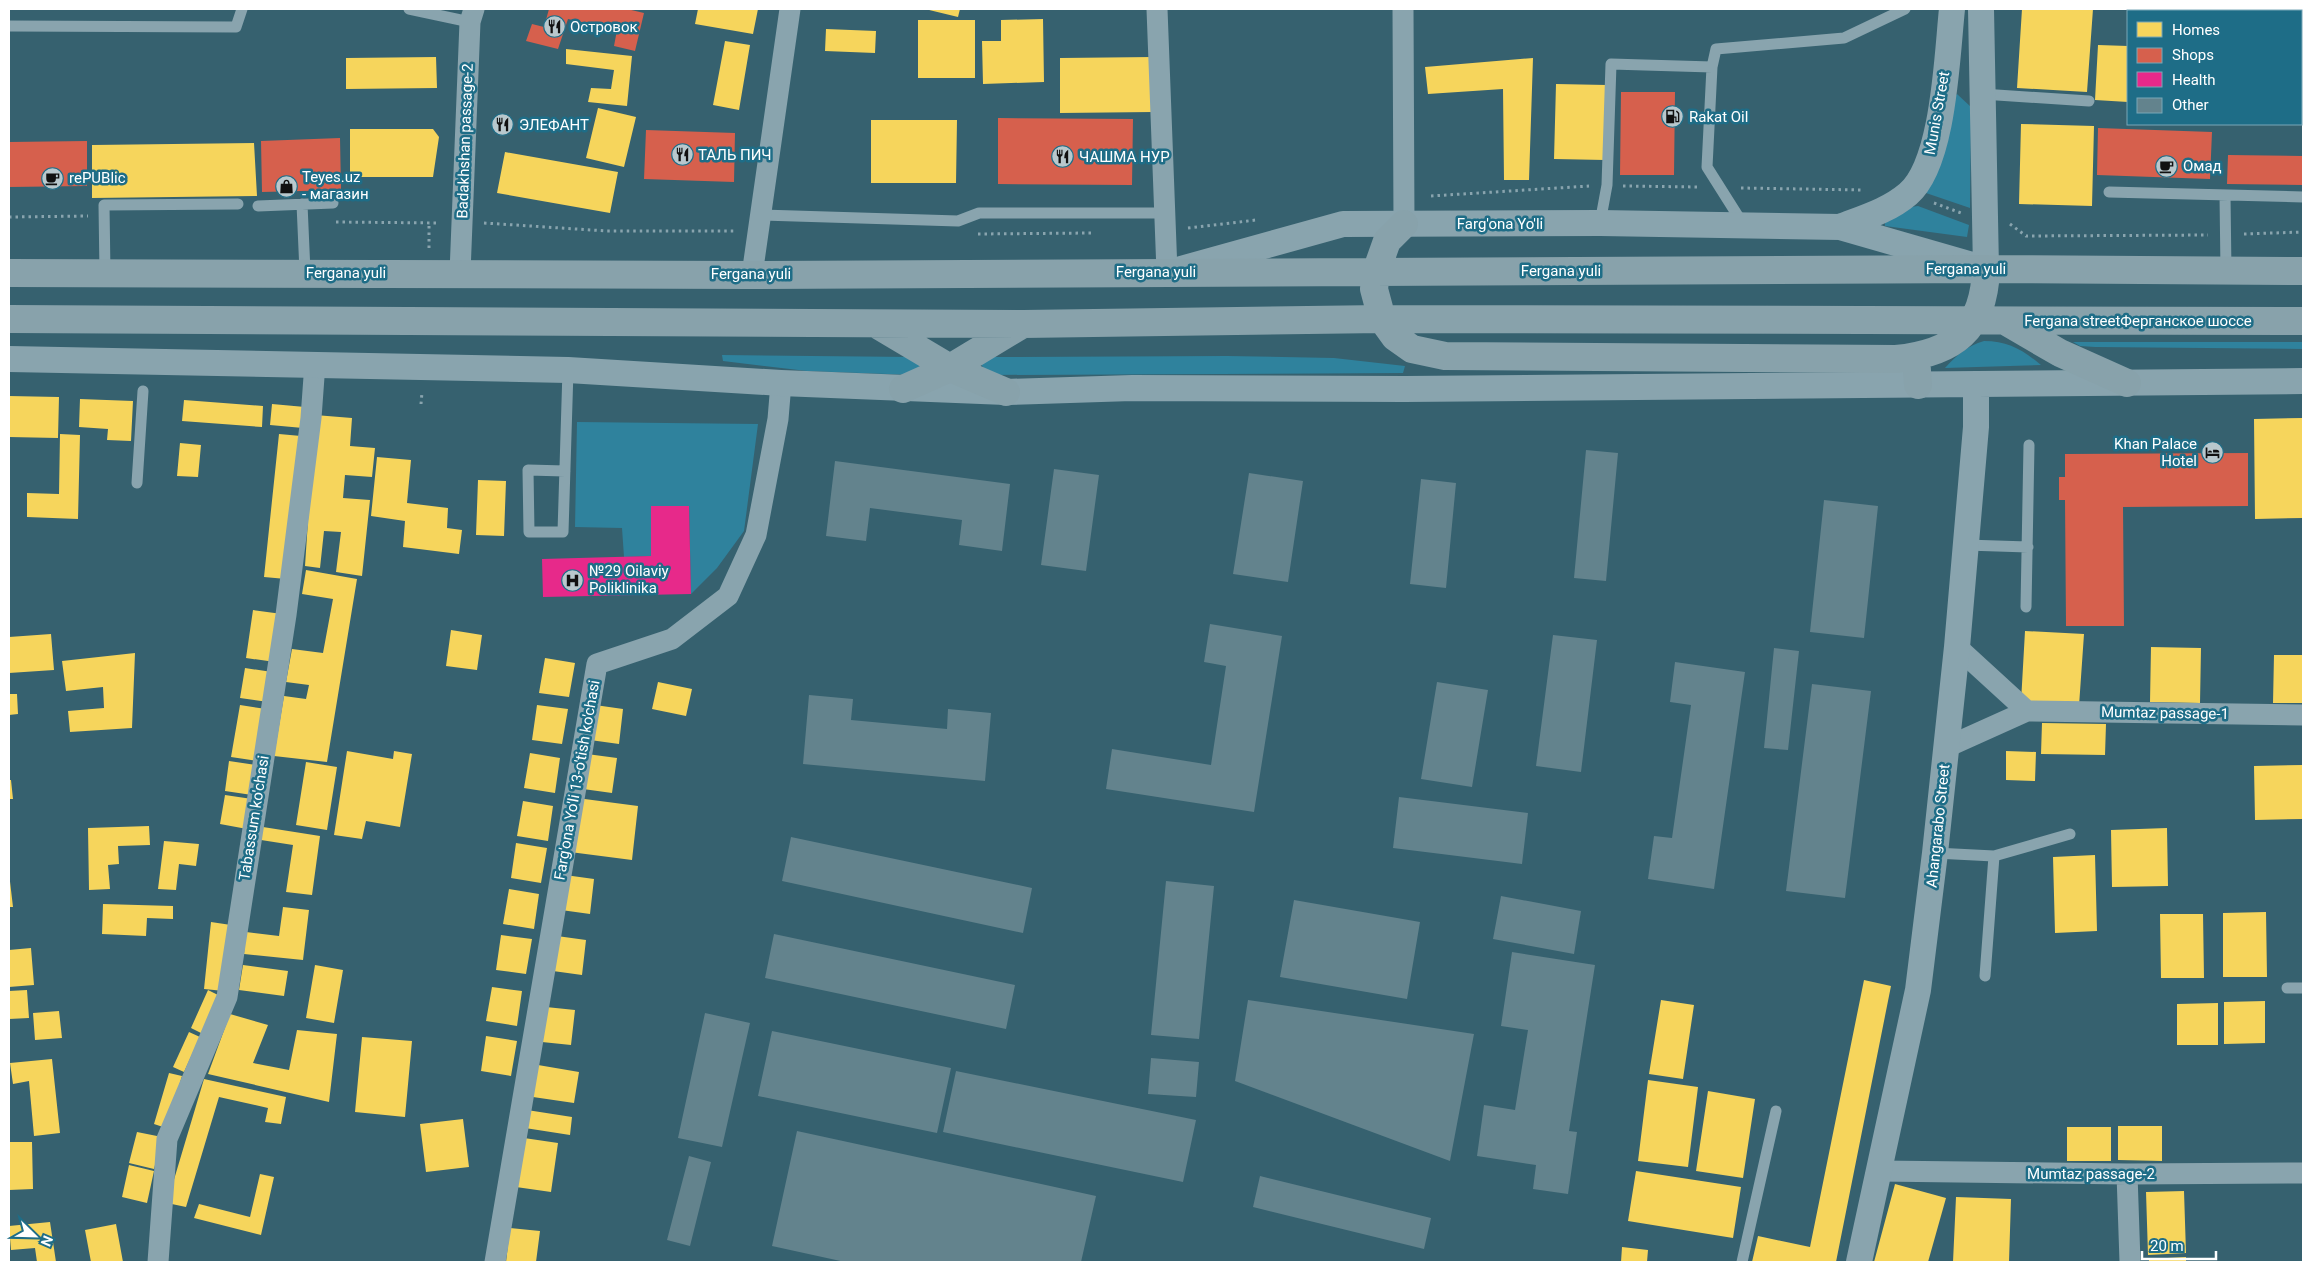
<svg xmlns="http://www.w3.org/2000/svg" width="2312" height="1271" font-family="Roboto,sans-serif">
  <rect width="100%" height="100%" fill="#36616f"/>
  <path fill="#2f829d" d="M 1957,94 L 1971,107 L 1970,208 L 1926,193 L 1951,101 Z
    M 1918,206 L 1969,225 L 1967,237 L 1885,226 L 1885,222 L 1911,207 Z
    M 1984,341 C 2008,341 2023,350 2041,365 L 1945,368 C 1957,355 1967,346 1984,341 Z
    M 2073,342 L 2303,342 L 2303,349 L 2095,347 L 2080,346 Z
    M 722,355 L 913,357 L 920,365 L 914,375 L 807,371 L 723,361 Z
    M 1227,356 L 1334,358 L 1405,366 L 1403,373 L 991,375 L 982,366 L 982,363 L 990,357 Z
    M 577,422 L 758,424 L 744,531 L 717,568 L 691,594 L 689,506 L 651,507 L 651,556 L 624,557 L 622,528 L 575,527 Z"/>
  <path fill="#f6d55c" d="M 698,9 L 758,9 L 753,34 L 695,24 Z
    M 925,9 L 960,9 L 958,17 Z
    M 2022,9 L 2093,9 L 2087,92 L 2017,88 Z
    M 2257,9 L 2295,9 L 2295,11 L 2256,11 Z
    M 1043,19 L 1044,82 L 983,84 L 982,41 L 1001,41 L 1001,20 Z
    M 918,20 L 975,20 L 975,78 L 918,78 Z
    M 826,29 L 876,31 L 875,53 L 825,51 Z
    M 725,41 L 750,45 L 739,110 L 713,105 Z
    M 2098,45 L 2128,46 L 2128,102 L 2095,100 Z
    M 566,49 L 632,56 L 627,106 L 588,102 L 591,88 L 611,89 L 614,70 L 566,64 Z
    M 436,57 L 437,88 L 346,89 L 346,58 Z
    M 1153,57 L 1153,112 L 1060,113 L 1060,58 Z
    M 1533,58 L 1529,180 L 1504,180 L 1503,89 L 1428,94 L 1425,67 Z
    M 1556,84 L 1607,85 L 1605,160 L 1554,159 Z
    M 598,108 L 636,117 L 624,167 L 586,158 Z
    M 871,120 L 957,120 L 956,183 L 871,183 Z
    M 2021,124 L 2094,126 L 2092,206 L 2019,204 Z
    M 350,129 L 433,129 L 439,137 L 433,177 L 350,177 Z
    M 254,143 L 257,196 L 92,198 L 92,145 Z
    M 505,152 L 618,172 L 610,213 L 497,193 Z
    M 9,396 L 59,397 L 58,438 L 9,437 Z
    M 80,399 L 133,401 L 131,441 L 107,440 L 108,429 L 79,427 Z
    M 184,400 L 263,406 L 262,427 L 182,421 Z
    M 272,404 L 305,407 L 303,428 L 270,425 Z
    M 315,415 L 352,418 L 350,446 L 375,448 L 372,477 L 345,475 L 343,498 L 370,500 L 362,576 L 336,572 L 341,532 L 324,531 L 320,568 L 305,566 Z
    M 2303,418 L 2303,518 L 2255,519 L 2254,419 Z
    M 60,434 L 80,435 L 78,519 L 27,517 L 27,493 L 59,494 Z
    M 279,434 L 301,436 L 286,579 L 264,577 Z
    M 180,443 L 201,445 L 198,477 L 177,476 Z
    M 377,457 L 411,460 L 407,503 L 448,508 L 447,528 L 462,530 L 459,554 L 403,547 L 405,521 L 371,516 Z
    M 478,480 L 506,481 L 504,536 L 476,535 Z
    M 306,570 L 357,579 L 327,762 L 274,756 L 284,696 L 306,699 L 309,685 L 286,682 L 292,649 L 323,653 L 333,599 L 302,594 Z
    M 253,610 L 282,614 L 275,662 L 246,658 Z
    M 451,630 L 482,635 L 477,670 L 446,666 Z
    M 2025,631 L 2084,634 L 2079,706 L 2021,702 Z
    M 51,634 L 54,670 L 9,673 L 9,637 Z
    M 2151,647 L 2201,648 L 2200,703 L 2150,702 Z
    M 135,653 L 132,728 L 70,732 L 68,711 L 104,708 L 103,687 L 66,691 L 62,661 Z
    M 2274,655 L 2303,655 L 2303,703 L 2273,703 Z
    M 545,658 L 575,663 L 569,697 L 539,693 Z
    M 245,668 L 272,672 L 268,702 L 240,698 Z
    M 658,682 L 692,689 L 686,716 L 652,709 Z
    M 9,694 L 17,694 L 18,714 L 9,715 Z
    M 240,705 L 266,709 L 258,761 L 231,757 Z
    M 537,705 L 568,709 L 562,744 L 532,740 Z
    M 595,705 L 623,709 L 619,744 L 590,740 Z
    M 2042,723 L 2106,724 L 2105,755 L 2041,754 Z
    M 347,751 L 393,759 L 394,751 L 412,754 L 400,827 L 366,821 L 362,839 L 334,835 Z
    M 2006,751 L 2036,752 L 2035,781 L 2006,780 Z
    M 530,753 L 560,758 L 555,793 L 524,788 Z
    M 587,754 L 617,758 L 612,793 L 583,789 Z
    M 229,761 L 256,765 L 252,795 L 225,791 Z
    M 306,762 L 337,767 L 327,830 L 296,825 Z
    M 2303,765 L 2303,819 L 2255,820 L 2254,766 Z
    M 9,780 L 11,780 L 13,799 L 9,799 Z
    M 225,795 L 252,799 L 247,829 L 220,824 Z
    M 577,798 L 638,806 L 632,860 L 570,852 Z
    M 523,801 L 553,806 L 548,841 L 517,836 Z
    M 149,826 L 150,845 L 118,846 L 119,864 L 108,865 L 110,889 L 89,890 L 88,828 Z
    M 263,827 L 320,836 L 312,895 L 286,892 L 293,845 L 261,840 Z
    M 2167,828 L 2168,886 L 2112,887 L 2111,830 Z
    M 164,841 L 199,844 L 196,866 L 179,864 L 176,890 L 158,889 Z
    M 516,843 L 547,848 L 541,883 L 511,878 Z
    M 2095,855 L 2097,931 L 2055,933 L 2053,857 Z
    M 9,873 L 13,907 L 9,907 Z
    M 565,875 L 594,879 L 590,914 L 561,910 Z
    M 509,889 L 539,894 L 534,929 L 503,924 Z
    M 103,904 L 173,906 L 173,919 L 147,918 L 146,936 L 102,934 Z
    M 283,907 L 309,910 L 303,960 L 244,954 L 246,932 L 279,936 Z
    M 2266,912 L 2267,977 L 2223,977 L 2223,913 Z
    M 2160,914 L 2203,914 L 2204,978 L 2161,978 Z
    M 211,922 L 231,925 L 224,991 L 204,989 Z
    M 501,935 L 532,939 L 526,974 L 496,970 Z
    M 557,936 L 586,940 L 582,975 L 553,971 Z
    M 31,948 L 34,985 L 9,987 L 9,950 Z
    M 243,965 L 288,971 L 284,996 L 239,990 Z
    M 315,965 L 343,970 L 334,1023 L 306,1018 Z
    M 1864,980 L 1891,986 L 1836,1262 L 1752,1262 L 1758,1236 L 1810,1247 Z
    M 492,987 L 522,991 L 517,1026 L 486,1021 Z
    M 27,990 L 29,1018 L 9,1019 L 9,991 Z
    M 208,990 L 220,996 L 203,1034 L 191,1028 Z
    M 1661,1000 L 1694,1005 L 1683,1079 L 1649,1074 Z
    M 2265,1001 L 2265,1043 L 2224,1044 L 2224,1002 Z
    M 2218,1003 L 2218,1045 L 2177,1045 L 2177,1004 Z
    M 546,1007 L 575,1010 L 571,1045 L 542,1042 Z
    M 59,1011 L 62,1038 L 35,1040 L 33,1013 Z
    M 230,1014 L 268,1025 L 253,1063 L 289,1070 L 297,1030 L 337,1034 L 329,1102 L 208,1074 Z
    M 189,1032 L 200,1037 L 184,1072 L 173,1067 Z
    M 486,1036 L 517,1041 L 511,1076 L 481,1071 Z
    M 362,1037 L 412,1041 L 405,1117 L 355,1112 Z
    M 52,1059 L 60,1133 L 34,1136 L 29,1081 L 13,1084 L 10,1063 Z
    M 538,1065 L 579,1072 L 574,1103 L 533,1097 Z
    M 169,1073 L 182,1076 L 166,1128 L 154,1124 Z
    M 204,1079 L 286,1097 L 281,1124 L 265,1122 L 268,1108 L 219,1097 L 186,1207 L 167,1203 Z
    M 1648,1080 L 1698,1087 L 1688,1167 L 1638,1161 Z
    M 1708,1091 L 1755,1099 L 1743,1178 L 1696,1171 Z
    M 527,1110 L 572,1117 L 570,1135 L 525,1128 Z
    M 463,1119 L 469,1167 L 426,1172 L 420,1124 Z
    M 2118,1126 L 2162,1126 L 2162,1161 L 2118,1160 Z
    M 2067,1127 L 2111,1127 L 2111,1161 L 2067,1161 Z
    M 137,1132 L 162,1137 L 154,1169 L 129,1163 Z
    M 524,1138 L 558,1143 L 551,1192 L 516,1187 Z
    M 9,1142 L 32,1142 L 33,1189 L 9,1190 Z
    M 129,1165 L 154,1171 L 147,1203 L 122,1197 Z
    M 1636,1171 L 1741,1187 L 1733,1238 L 1628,1221 Z
    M 260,1174 L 274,1177 L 261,1235 L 194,1218 L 199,1204 L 250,1217 Z
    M 1895,1184 L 1946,1198 L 1928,1262 L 1874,1262 Z
    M 2184,1191 L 2186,1253 L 2148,1255 L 2146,1192 Z
    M 1956,1197 L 2011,1199 L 2009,1262 L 1953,1262 Z
    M 50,1222 L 56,1262 L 37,1262 L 35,1248 L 11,1250 L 9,1226 Z
    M 116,1224 L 123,1262 L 91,1262 L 85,1230 Z
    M 510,1228 L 540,1231 L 536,1262 L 506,1262 Z
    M 1622,1247 L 1648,1250 L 1647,1262 L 1621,1262 Z
    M 2186,1257 L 2186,1262 L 2149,1262 L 2149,1259 Z"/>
  <path fill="#d6604d" d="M 549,9 L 627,9 L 644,13 L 635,51 L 614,46 L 617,30 L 568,19 L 558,49 L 526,41 L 532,24 L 544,27 Z
    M 1621,92 L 1675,92 L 1674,175 L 1620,175 Z
    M 998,118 L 1133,119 L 1132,185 L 998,184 Z
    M 2098,128 L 2212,132 L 2210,179 L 2097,175 Z
    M 646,130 L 735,133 L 734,182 L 644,179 Z
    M 340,138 L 341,190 L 262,192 L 261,141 Z
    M 87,141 L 87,186 L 9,187 L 9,142 Z
    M 2228,155 L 2303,156 L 2303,185 L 2227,184 Z
    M 2248,453 L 2248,506 L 2123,507 L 2124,626 L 2066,626 L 2065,500 L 2059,500 L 2059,477 L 2065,477 L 2065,454 Z"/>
  <path fill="#e7298a" d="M 651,506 L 689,506 L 691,594 L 543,597 L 542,559 L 651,556 Z"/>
  <path fill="#63838d" d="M 1586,450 L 1618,453 L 1606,581 L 1574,578 Z
    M 835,461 L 1010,484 L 1002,551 L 959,545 L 962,520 L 870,508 L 866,541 L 826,536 Z
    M 1054,469 L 1099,475 L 1086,571 L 1041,565 Z
    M 1249,473 L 1303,481 L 1288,582 L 1233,574 Z
    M 1421,479 L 1456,483 L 1446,588 L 1410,584 Z
    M 1824,500 L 1878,506 L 1864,638 L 1810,632 Z
    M 1210,624 L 1282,636 L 1254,812 L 1106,789 L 1112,749 L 1211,765 L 1226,666 L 1204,662 Z
    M 1553,635 L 1597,640 L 1581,772 L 1536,766 Z
    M 1774,648 L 1799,651 L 1788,750 L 1764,748 Z
    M 1675,662 L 1745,672 L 1714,889 L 1648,879 L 1654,836 L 1672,838 L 1691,705 L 1670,702 Z
    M 1437,682 L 1488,690 L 1472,787 L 1421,779 Z
    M 1812,684 L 1871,691 L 1845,898 L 1786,891 Z
    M 809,695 L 853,699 L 851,720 L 947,729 L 948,709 L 991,713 L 985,781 L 803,764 Z
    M 1399,797 L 1528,813 L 1522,864 L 1393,848 Z
    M 791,837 L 1032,888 L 1023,933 L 782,881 Z
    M 1166,881 L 1214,886 L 1199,1039 L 1151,1035 Z
    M 1501,896 L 1581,911 L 1574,954 L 1493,939 Z
    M 1294,900 L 1420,922 L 1407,999 L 1280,977 Z
    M 774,934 L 1015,985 L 1006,1029 L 765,978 Z
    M 1512,952 L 1595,965 L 1569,1131 L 1577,1132 L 1568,1194 L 1533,1189 L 1536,1165 L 1477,1156 L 1484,1105 L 1515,1110 L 1528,1030 L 1501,1026 Z
    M 1248,1000 L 1474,1034 L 1450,1161 L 1235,1081 Z
    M 705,1013 L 750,1023 L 722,1147 L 678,1138 Z
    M 772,1031 L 951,1068 L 937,1133 L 758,1096 Z
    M 1151,1058 L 1199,1062 L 1196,1097 L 1148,1094 Z
    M 956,1071 L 1196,1120 L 1183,1182 L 943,1132 Z
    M 797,1131 L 1096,1196 L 1081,1262 L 845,1262 L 772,1246 Z
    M 689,1156 L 711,1162 L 690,1246 L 667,1240 Z
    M 1260,1176 L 1431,1218 L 1424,1249 L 1253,1207 Z"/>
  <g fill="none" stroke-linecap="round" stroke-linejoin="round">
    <path stroke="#89a4ae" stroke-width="3" stroke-dasharray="2.5 4" stroke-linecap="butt" d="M 1623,186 L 1699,187
      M 1741,188 L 1862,190
      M 1431,196 L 1589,186
      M 1934,203 L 1961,213
      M 9,217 L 88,216
      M 336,222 L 440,223
      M 484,223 L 607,231 L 735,231
      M 2010,224 L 2026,236 L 2208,235
      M 1188,228 L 1256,220
      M 978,234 L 1092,233
      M 2244,234 L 2303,232
      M 429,248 L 429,224
      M 421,404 L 422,392"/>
    <path stroke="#89a4ae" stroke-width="11" d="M 409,9 L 470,22
      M 9,26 L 236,27 L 242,9
      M 1712,67 L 1707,167 L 1743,224
      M 1982,94 L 2089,101
      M 2109,192 L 2303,197
      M 2225,195 L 2226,271
      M 302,204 L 305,272
      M 258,206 L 333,203
      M 760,215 L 958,221 L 979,213 L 1165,213
      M 1600,223 L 1607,185 L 1611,64 L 1712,67 L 1716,49 L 1844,38 L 1905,9
      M 105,273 L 104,205 L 238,204
      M 565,471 L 528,470 L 529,532 L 563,532 L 568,370
      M 137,483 L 143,391
      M 1966,545 L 2028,547
      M 2026,607 L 2029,445
      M 1935,853 L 1994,856 L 2070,834
      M 1985,976 L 1994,856
      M 2287,988 L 2303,988
      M 1742,1262 L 1776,1111"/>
    <path stroke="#89a4ae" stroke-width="21" d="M 1157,9 L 1167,272
      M 1403,9 L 1404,224
      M 460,273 L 470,22 L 474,9
      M 752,275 L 790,9
      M 1957,647 L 2027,711 L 2303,715
      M 1947,747 L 2027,711
      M 1879,1171 L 2127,1174 L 2303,1173
      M 2127,1174 L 2130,1262
      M 158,1262 L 167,1139 L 227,997 L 286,615 L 311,418 L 315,363
      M 495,1262 L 597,664 L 672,639 L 728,596 L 756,535 L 778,419 L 781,383"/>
    <path stroke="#89a4ae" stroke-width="26" d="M 1840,227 C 1863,218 1888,211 1908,194 C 1944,164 1947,55 1952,9
      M 1181,269 L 1343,224 L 1600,223 L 1840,227 L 1986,269 L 1981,9
      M 9,359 L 568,370 L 781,383 L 1006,392 L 1132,388 L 1405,389 L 2303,381
      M 1859,1262 L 1918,990 L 1935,853 L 1957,647 L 1976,427 L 1976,384"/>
    <path stroke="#88a2ab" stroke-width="28" d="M 1404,224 L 1387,241 L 1376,272 L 1374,289 L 1382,319 L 1395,337 L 1412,349 L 1445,356 L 1896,359 C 1954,353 1984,330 1986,269
      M 9,273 L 752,275 L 1986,269 L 2303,271
      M 9,319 L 1023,324 L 1382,319 L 2303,321
      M 2005,321 L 2060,353 L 2127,383
      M 876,324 L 950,368 L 1006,392
      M 1916,357 L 1918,385
      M 903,389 L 950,368 L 1023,324"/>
  </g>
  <defs>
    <symbol id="restaurant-disc" viewBox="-11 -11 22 22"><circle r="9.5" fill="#b9c8cd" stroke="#1e6d87"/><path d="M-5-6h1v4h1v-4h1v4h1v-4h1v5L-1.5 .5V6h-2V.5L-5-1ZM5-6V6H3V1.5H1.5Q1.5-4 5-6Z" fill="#111"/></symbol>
    <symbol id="fuel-disc" viewBox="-11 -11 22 22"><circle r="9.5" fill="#b9c8cd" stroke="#1e6d87"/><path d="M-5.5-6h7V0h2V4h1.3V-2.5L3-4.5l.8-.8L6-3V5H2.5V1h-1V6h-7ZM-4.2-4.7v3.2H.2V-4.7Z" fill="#111"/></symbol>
    <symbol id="cafe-disc" viewBox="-11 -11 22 22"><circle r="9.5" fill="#b9c8cd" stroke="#1e6d87"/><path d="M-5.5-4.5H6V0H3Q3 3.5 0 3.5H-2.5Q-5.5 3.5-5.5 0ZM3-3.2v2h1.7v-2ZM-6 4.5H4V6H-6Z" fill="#111"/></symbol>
    <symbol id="shop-disc" viewBox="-11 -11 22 22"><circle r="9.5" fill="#b9c8cd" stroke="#1e6d87"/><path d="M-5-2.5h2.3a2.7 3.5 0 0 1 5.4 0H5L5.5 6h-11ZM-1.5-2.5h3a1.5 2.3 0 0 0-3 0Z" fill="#111"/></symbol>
    <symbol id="hotel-disc" viewBox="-11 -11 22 22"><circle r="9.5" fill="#b9c8cd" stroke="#1e6d87"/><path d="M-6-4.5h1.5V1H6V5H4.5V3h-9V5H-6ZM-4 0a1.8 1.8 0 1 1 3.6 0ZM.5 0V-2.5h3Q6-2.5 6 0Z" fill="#111"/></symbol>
    <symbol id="hospital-disc" viewBox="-11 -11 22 22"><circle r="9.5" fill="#b9c8cd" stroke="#1e6d87"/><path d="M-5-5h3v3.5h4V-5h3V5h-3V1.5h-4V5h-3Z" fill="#111"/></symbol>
  </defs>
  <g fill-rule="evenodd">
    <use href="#restaurant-disc" x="542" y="14" width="25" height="25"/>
    <use href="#fuel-disc" x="1660" y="104" width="25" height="25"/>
    <use href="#restaurant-disc" x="490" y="112" width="25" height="25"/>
    <use href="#restaurant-disc" x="670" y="142" width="25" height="25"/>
    <use href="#restaurant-disc" x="1050" y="144" width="25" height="25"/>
    <use href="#cafe-disc" x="2154" y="154" width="25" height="25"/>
    <use href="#cafe-disc" x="40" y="166" width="25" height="25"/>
    <use href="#shop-disc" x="274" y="174" width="25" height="25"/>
    <use href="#hotel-disc" x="2200" y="440" width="25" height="25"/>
    <use href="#hospital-disc" x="560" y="568" width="25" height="25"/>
  </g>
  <g text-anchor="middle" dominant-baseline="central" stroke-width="5" stroke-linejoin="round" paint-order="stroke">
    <g font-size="15" fill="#fff" stroke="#1e6d87" text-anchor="start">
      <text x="570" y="27">Островок</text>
      <text x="1689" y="117">Rakat Oil</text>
      <text x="519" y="125">ЭЛЕФАНТ</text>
      <text x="698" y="155">ТАЛЬ ПИЧ</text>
      <text x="1079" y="157">ЧАШМА НУР</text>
      <text x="2183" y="166">Омад</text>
      <text x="302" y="177">Teyes.uz<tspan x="302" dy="17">- магазин</tspan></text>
      <text x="69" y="178">rePUBlic</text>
      <text x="2197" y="444" text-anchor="end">Khan Palace<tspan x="2197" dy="17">Hotel</tspan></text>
      <text x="589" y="571">№29 Oilaviy<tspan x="589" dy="17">Poliklinika</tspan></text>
    </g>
    <g font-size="15" fill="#fff" stroke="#1e6d87">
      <text transform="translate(1937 113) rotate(-80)">Munis Street</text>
      <text transform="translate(465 141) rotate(-88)">Badakhshan passage-2</text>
      <text x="1500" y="224">Farg'ona Yo'li</text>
      <text x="1966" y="269">Fergana yuli</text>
      <text x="1561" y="271">Fergana yuli</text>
      <text x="1156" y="272">Fergana yuli</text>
      <text x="346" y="273">Fergana yuli</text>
      <text x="751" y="274">Fergana yuli</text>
      <text x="2138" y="321">Fergana streetФерганское шоссе</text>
      <text transform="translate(2165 713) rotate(1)">Mumtаz passage-1</text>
      <text transform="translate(577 780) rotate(-80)">Farg'ona Yo'li 13-o'tish ko'chasi</text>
      <text transform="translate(254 818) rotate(-81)">Tabassum ko'chasi</text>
      <text transform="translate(1938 826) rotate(-84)">Ahangarabo Street</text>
      <text x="2091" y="1174">Mumtаz passage-2</text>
    </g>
  </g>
  <rect width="2312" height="1271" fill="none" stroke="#ffffff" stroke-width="20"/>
  <rect x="2127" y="10" width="175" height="115" fill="#1e6d87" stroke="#78a7b7"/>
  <rect x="2137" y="22" width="25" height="15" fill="#f6d55c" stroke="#78a7b7"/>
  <text x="2172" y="35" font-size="15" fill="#ffffff">Homes</text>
  <rect x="2137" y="48" width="25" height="15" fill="#d6604d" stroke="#78a7b7"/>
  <text x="2172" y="60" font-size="15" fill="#ffffff">Shops</text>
  <rect x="2137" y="72" width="25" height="15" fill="#e7298a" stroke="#78a7b7"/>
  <text x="2172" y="85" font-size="15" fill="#ffffff">Health</text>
  <rect x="2137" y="98" width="25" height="15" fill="#63838d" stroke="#78a7b7"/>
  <text x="2172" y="110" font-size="15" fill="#ffffff">Other</text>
  <g transform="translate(35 1236) rotate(113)" stroke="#1e6d87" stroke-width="4" paint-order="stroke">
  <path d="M0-4L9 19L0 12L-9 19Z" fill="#ffffff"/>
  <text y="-8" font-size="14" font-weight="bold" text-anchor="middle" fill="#ffffff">N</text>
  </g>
  <path d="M2142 1251v8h74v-8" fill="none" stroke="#ffffff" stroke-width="2.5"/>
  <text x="2150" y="1251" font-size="15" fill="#ffffff" stroke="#1e6d87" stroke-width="4" paint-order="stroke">20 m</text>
</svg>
